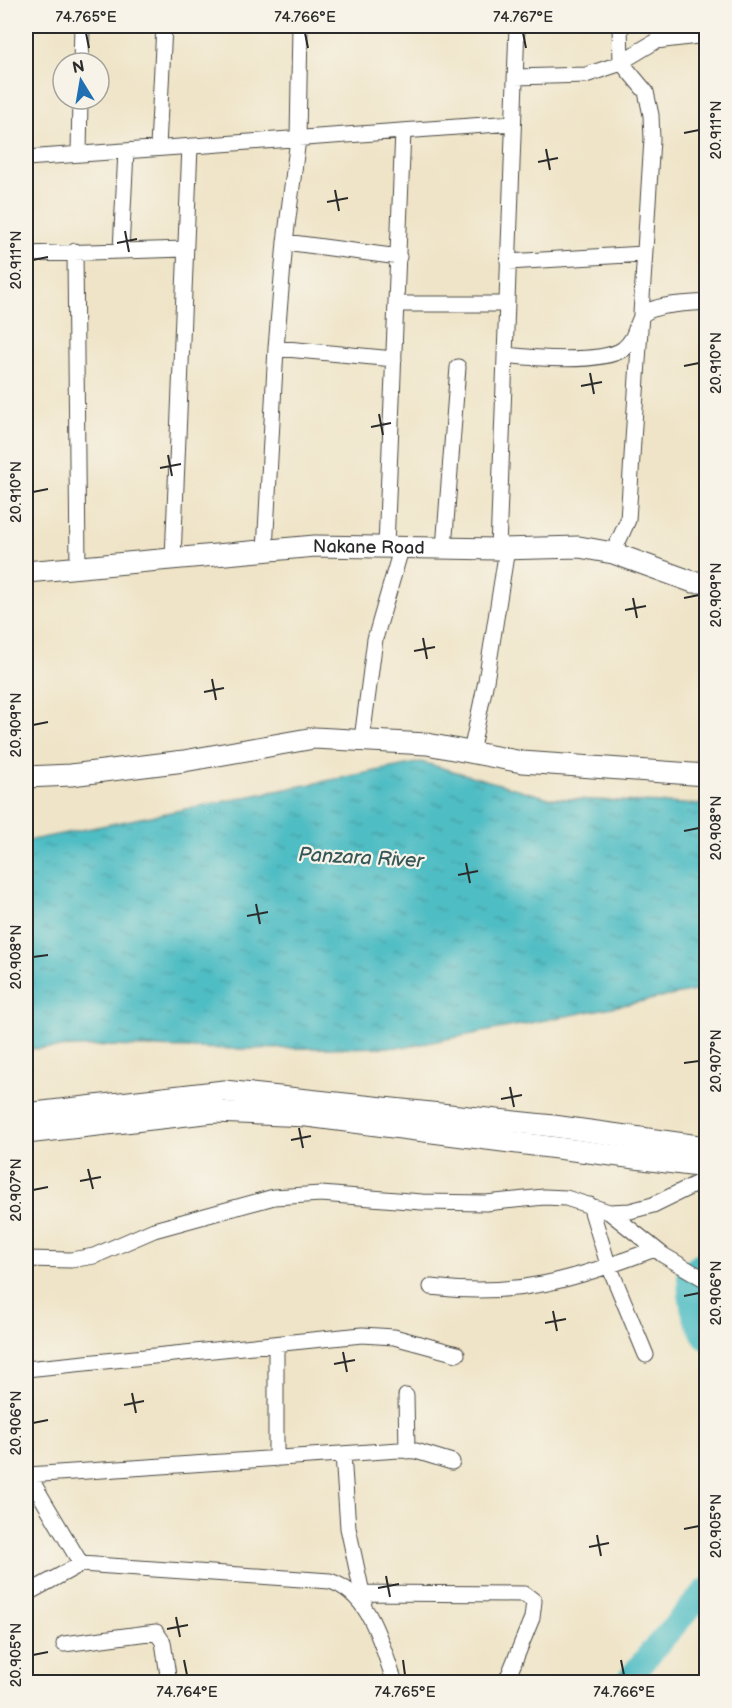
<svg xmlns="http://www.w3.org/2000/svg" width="732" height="1708" font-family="'Balsamiq Sans',sans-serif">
  <defs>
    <pattern id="water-ripples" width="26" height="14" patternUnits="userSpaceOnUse" patternTransform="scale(1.5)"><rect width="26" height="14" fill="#4fbdc4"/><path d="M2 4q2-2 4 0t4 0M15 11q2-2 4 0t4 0" fill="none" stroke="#429a9f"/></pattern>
  </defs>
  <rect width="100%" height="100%" fill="#f7f3e8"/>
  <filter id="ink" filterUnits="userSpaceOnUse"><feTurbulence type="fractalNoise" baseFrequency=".0167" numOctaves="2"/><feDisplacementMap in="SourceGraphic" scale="12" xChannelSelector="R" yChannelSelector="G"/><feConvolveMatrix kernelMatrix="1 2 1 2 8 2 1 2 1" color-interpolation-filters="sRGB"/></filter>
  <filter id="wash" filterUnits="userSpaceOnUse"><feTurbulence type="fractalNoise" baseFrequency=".008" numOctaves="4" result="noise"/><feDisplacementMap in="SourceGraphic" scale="24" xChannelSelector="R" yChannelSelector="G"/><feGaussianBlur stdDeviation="1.35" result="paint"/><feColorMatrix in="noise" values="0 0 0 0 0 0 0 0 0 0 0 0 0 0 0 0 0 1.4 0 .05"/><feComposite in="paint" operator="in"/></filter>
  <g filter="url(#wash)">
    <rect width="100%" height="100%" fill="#efe4c7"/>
    <path fill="url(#water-ripples)" stroke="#3d7478" stroke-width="1.5" d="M 421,762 L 549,798 L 706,805 L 706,989 L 405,1047 L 235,1049 L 105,1046 L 26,1049 L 26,841 Z"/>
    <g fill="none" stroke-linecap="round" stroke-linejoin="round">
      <path stroke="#4fbdc4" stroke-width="24" d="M 706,1261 L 689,1273 C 689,1297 692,1318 706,1338
        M 627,1682 L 650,1653 L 706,1590"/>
    </g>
  </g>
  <g filter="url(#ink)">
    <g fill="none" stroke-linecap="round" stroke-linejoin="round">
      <defs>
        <path id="street" d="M 81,63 L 82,26
          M 515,77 L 586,75 L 616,65 L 656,41 L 706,35
          M 158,147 L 164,26
          M 79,154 L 80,99
          M 26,158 L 513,123
          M 285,242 L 399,257
          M 121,250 L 126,151
          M 75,251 L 78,566
          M 26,254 L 185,249
          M 508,262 L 644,254
          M 397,304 L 507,304
          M 276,348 L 394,359
          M 505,355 C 531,358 602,364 623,349 C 635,340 635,328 641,317 C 650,303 691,304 706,302
          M 386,546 L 403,131
          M 444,548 L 458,367
          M 498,549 L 517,26
          M 265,550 L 276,348 L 285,242 L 298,139 L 300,26
          M 613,553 L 628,520 L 652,139 L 651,115 L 646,92 L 621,62 L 620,26
          M 173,558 L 190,146
          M 362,739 L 375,639 L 402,546
          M 471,752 L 486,681 L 507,549
          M 590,1205 L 607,1261 L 646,1355
          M 609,1212 L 663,1255 L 706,1280
          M 26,1259 L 71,1260 L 94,1256 L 154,1230 L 274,1197 L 321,1194 L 422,1202 L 486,1203 L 544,1197 L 566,1198 L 609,1212 L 630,1211 L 653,1205 L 706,1179
          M 431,1287 C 519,1298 574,1279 655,1249
          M 26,1369 L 362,1335 L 394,1337 L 457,1354
          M 406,1396 L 407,1451
          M 343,1454 L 348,1528 L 364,1602
          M 276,1459 L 276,1345
          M 26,1471 L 81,1564
          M 28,1475 L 399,1450 L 416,1451 L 452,1462
          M 362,1593 L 525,1594 L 534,1601 L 532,1618 L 506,1682
          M 26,1594 L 81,1564 L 330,1581 C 372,1595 381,1646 395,1682
          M 64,1644 L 156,1632 L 163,1642 L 169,1682"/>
        <g id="secondary">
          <path id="s1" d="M 26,572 L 315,546 L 498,549 L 579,547 L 613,553 L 693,582 L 706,582"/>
          <path d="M 26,777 L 71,775 L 184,761 L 314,738 L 427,744 L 522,762 L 706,775"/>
          <path d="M 26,1114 L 224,1091 L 553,1126 L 706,1147"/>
          <path d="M 26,1133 L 214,1112 L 307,1116 L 706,1167"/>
        </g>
      </defs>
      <use href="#street" stroke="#484742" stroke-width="17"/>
      <use href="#secondary" stroke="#484742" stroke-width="23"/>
      <use href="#street" stroke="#fff" stroke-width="15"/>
      <use href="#secondary" stroke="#fff" stroke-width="21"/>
    </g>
  </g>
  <path fill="none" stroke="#2b2b2b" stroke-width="2" d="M 86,33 L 89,48M 305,33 L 308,48M 523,33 L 526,48M 684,133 L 699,130M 546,149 L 550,170M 538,162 L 558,158M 335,190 L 339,211M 327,202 L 348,198M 125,231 L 129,252M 117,243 L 137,239M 33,260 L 48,257M 684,366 L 699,363M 590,373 L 594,394M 581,386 L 602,382M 379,414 L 383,435M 371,427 L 391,423M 168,455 L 172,476M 160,468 L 181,464M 33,492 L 48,489M 633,598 L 637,618M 684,598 L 699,595M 625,610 L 646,606M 423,638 L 427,659M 414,651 L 435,647M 212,679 L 216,700M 204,692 L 224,688M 33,725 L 48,722M 684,831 L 699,828M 466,863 L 470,883M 458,875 L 478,871M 256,904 L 260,924M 247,916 L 268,912M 33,957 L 48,955M 684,1063 L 699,1061M 510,1087 L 514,1107M 501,1099 L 522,1095M 299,1128 L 303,1148M 291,1140 L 311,1136M 88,1169 L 93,1189M 80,1181 L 101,1177M 33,1190 L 48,1187M 684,1296 L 699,1293M 553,1311 L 557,1331M 545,1323 L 566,1319M 343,1352 L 347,1372M 334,1364 L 355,1360M 132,1393 L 136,1413M 124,1405 L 144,1401M 33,1423 L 48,1420M 684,1529 L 699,1526M 597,1535 L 601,1556M 589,1547 L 609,1543M 386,1576 L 390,1597M 378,1588 L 399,1584M 176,1617 L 180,1637M 167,1629 L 188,1625M 33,1655 L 48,1652M 184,1660 L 187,1675M 403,1660 L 405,1675M 621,1660 L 624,1675"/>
  <g text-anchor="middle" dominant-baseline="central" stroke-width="4.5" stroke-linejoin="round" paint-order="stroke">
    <g font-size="18" fill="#2b2b2b" stroke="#f7f3e8">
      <text stroke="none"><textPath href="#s1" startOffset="344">Nakane Road</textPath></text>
    </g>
    <g font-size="20" font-style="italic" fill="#365759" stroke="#f7f3e8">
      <text transform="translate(361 858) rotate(3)">Panzara River</text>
    </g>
  </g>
  <rect width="732" height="1708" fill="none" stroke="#f7f3e8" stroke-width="66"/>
  <g transform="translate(81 81) rotate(349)"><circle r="28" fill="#f7f3e8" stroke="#a5a39c" stroke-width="1.5"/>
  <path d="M0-4.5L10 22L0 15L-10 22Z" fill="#1f6fb2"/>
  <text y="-9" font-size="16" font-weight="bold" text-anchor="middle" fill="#2b2b2b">N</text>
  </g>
  <rect x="33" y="33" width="666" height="1642" fill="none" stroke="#2b2b2b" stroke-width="2"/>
  <g font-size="15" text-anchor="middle" fill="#2b2b2b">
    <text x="86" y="22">74.765°E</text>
    <text x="305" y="22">74.766°E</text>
    <text x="523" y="22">74.767°E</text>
    <text transform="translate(716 130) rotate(-90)" y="5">20.911°N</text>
    <text transform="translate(16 260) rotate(-90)" y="5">20.911°N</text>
    <text transform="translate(716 363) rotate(-90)" y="5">20.910°N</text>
    <text transform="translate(16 492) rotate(-90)" y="5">20.910°N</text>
    <text transform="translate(716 595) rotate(-90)" y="5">20.909°N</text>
    <text transform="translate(16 725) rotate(-90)" y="5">20.909°N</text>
    <text transform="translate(716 828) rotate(-90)" y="5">20.908°N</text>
    <text transform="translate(16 957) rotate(-90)" y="5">20.908°N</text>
    <text transform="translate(716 1061) rotate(-90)" y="5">20.907°N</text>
    <text transform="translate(16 1190) rotate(-90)" y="5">20.907°N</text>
    <text transform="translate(716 1293) rotate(-90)" y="5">20.906°N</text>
    <text transform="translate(16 1423) rotate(-90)" y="5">20.906°N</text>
    <text transform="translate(716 1526) rotate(-90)" y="5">20.905°N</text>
    <text transform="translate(16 1655) rotate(-90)" y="5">20.905°N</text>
    <text x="187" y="1697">74.764°E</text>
    <text x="405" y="1697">74.765°E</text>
    <text x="624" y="1697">74.766°E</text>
  </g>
</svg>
